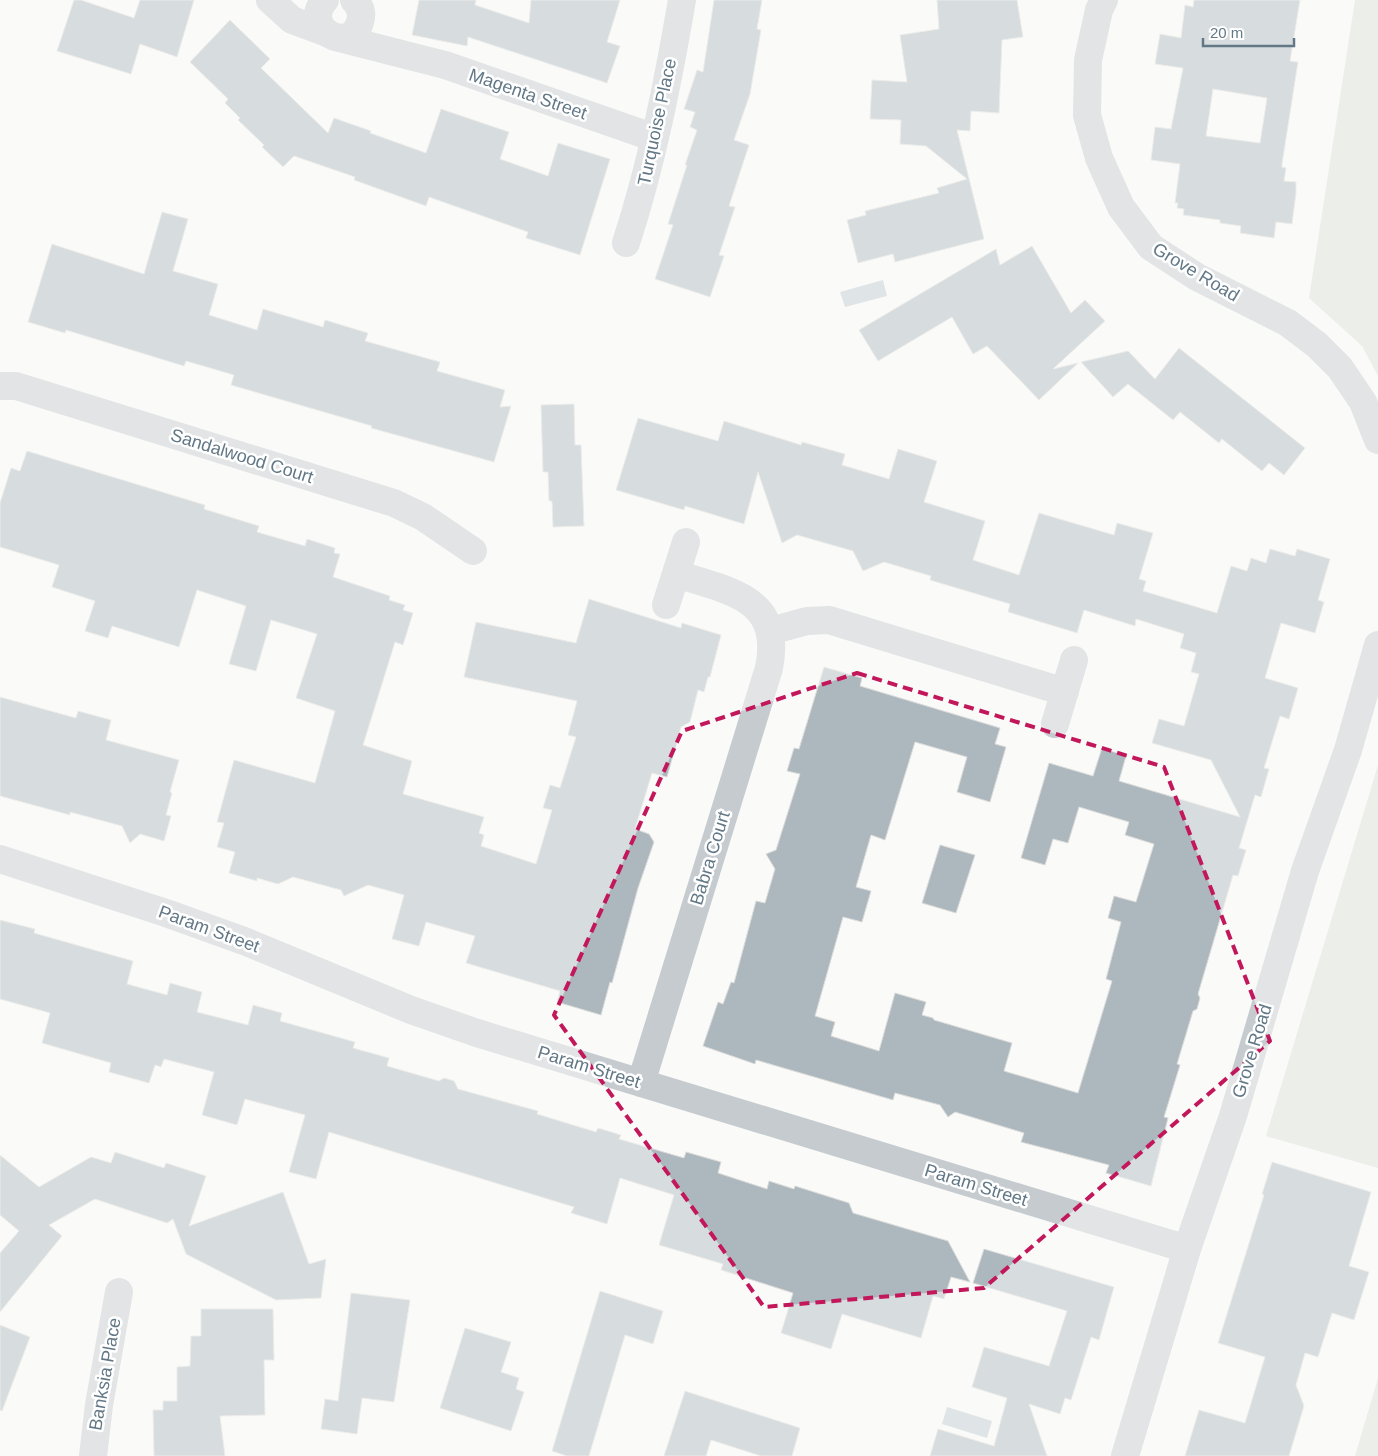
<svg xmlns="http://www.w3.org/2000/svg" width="1378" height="1456" font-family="Helvetica,sans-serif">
  <rect width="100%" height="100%" fill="#fafaf8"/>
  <path fill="#dce2d8" d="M 1355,0 L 1378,0 L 1378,376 L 1362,346 L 1309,298 Z
    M 1378,765 L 1378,1168 L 1266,1136 Z
    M 1378,1378 L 1378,1456 L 1355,1456 Z"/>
  <path fill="#beccd0" d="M 883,280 L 887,296 L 845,307 L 840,292 Z
    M 947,1407 L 992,1421 L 987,1438 L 942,1424 Z"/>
  <path fill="#adb8be" stroke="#dcdcda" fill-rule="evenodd" d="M 74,0 L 81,0 L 134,18 L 140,0 L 194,0 L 177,57 L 140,44 L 131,74 L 57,51 Z
    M 419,0 L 476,0 L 475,5 L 529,23 L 531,0 L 620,0 L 607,42 L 620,46 L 607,83 L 468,37 L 467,46 L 412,35 Z
    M 714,0 L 762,0 L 757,29 L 761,30 L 750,94 L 734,140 L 749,145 L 729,206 L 735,207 L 719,255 L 724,256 L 710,297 L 655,279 L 673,225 L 668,224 L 687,165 L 685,165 L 697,130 L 690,127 L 695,112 L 684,109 L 697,70 L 703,72 Z
    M 937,0 L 1017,0 L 1023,37 L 1002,40 L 999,113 L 971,111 L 970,131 L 957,130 L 984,239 L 895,262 L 893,254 L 858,263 L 847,220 L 866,215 L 865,211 L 939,193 L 937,188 L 967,179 L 926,146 L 900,144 L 901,120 L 870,119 L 872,80 L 907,82 L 900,35 L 939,29 Z
    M 1194,0 L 1300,0 L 1290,61 L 1298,62 L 1282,164 L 1282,167 L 1286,168 L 1284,181 L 1296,182 L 1296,193 L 1292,224 L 1276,222 L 1274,238 L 1240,233 L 1241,226 L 1220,223 L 1220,220 L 1183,215 L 1184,209 L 1177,208 L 1178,203 L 1175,203 L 1180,164 L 1151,160 L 1155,127 L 1171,129 L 1183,68 L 1155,64 L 1160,34 L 1181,38 L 1185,5 L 1193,7 ZM 1213,89 L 1267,98 L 1260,143 L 1206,136 Z
    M 230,20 L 270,59 L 261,68 L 328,133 L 334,118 L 371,131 L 370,133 L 426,153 L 441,109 L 509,132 L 500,159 L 548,176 L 558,143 L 610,159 L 580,255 L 526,238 L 528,232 L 429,197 L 426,206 L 354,180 L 355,177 L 294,156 L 283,167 L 262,147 L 264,145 L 238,120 L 240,118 L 225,103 L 228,99 L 190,62 Z
    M 162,212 L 188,219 L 173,271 L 218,284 L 209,315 L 257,330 L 263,309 L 323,327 L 325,320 L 368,333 L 365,341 L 440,362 L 437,371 L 505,390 L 500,407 L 511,406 L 494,462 L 371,428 L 372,426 L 231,385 L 234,375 L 186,361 L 184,366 L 66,330 L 65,333 L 28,322 L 52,244 L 144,274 Z
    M 1032,246 L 1071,313 L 1085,300 L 1105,321 L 1053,369 L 1078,363 L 1039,400 L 987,346 L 973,354 L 952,317 L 878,361 L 859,330 L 996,249 L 1000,265 Z
    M 1179,348 L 1305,448 L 1284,475 L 1269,463 L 1262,471 L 1222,439 L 1219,443 L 1180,412 L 1173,420 L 1128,384 L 1113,397 L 1081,362 L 1128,351 L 1155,379 Z
    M 574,404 L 575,445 L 581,445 L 584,526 L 553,527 L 552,501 L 549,501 L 548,472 L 543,472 L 541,405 Z
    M 638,418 L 718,441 L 724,421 L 801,445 L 802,442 L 845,454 L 842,465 L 889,479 L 898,449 L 937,461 L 924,502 L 985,521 L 973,560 L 1019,575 L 1039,513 L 1114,535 L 1117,523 L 1153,533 L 1139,579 L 1146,581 L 1143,591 L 1217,613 L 1231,566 L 1247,571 L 1251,558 L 1266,563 L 1270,549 L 1295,556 L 1297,549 L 1330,559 L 1318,600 L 1324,602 L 1315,633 L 1281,623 L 1265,678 L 1298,688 L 1289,719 L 1280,716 L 1264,768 L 1269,769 L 1261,797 L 1255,795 L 1239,848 L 1246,850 L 1238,876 L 1233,875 L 1198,994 L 1200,998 L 1197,1009 L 1193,1011 L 1177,1064 L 1180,1065 L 1164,1117 L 1168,1118 L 1151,1186 L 1106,1173 L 1109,1165 L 1021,1142 L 1024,1133 L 955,1112 L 948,1117 L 940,1105 L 895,1093 L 893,1100 L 756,1060 L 755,1064 L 703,1046 L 718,1002 L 723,1004 L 731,982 L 734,983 L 756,901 L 765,903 L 775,869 L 766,854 L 776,850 L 800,774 L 787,771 L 794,748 L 799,749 L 824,667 L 862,678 L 860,686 L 1000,728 L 995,744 L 1006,747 L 990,802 L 957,792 L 967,757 L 915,742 L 885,840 L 871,835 L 856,887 L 871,891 L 862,922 L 843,917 L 815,1016 L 835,1022 L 831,1036 L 879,1051 L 895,993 L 926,1002 L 922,1015 L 933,1018 L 934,1020 L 1012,1043 L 1004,1071 L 1078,1093 L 1112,981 L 1106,979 L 1121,922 L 1108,918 L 1114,896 L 1136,902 L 1154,844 L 1125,835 L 1129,822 L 1079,807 L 1068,843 L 1053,839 L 1045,865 L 1021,858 L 1049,763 L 1093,776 L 1102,748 L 1126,756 L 1119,781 L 1240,817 L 1211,760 L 1152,743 L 1159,719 L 1184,726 L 1199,674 L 1191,672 L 1196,653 L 1180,648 L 1184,634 L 1136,619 L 1135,626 L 1084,610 L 1077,633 L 1008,612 L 1010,604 L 930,580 L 931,576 L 884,562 L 863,571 L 853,551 L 797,535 L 782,543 L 758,472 L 744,524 L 685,506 L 684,510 L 616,490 Z
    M 27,451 L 205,505 L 204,509 L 259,526 L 257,532 L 305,546 L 307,539 L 335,548 L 334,553 L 340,554 L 333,577 L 390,596 L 389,600 L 405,605 L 403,610 L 413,613 L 403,645 L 395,642 L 363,745 L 412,761 L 403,794 L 484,817 L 479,833 L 484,835 L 481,846 L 536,864 L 552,810 L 543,808 L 550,785 L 560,788 L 576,737 L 568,735 L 577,701 L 464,677 L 476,622 L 576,643 L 589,599 L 681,628 L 682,623 L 721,635 L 710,677 L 708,677 L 704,692 L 698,690 L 690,722 L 681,727 L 667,777 L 652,773 L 635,829 L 649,834 L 654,842 L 638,888 L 612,983 L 610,982 L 601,1015 L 557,1002 L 560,991 L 466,963 L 475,936 L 426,922 L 419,946 L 392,939 L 404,895 L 368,885 L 344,896 L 341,890 L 293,877 L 278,884 L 257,878 L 257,881 L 229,873 L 235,852 L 217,847 L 224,823 L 217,822 L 234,760 L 315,783 L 335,711 L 296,698 L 317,634 L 271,620 L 256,671 L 229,664 L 246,606 L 197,590 L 179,647 L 112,626 L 108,638 L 85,631 L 95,601 L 52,587 L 59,565 L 0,547 L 0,503 L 11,468 L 20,471 Z
    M 0,697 L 76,718 L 78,711 L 111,720 L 106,740 L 179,760 L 170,792 L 172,793 L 166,815 L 171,816 L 164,841 L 140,834 L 130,843 L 122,826 L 70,812 L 70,815 L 0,796 Z
    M 940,845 L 975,855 L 956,913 L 922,903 Z
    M 0,920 L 35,929 L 34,933 L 133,961 L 127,984 L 167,995 L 170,983 L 202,992 L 197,1012 L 248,1025 L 253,1005 L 282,1013 L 280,1021 L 355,1042 L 353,1048 L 389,1058 L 387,1066 L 439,1081 L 444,1078 L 454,1081 L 458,1089 L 538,1111 L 537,1114 L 596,1132 L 598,1128 L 621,1135 L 619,1139 L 684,1158 L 686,1152 L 721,1162 L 718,1173 L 767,1189 L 769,1181 L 794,1189 L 795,1186 L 849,1203 L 853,1213 L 948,1241 L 970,1282 L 951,1277 L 944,1299 L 933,1296 L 921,1338 L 842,1314 L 831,1349 L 781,1333 L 793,1293 L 721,1270 L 723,1264 L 659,1245 L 674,1195 L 620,1178 L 607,1224 L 571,1213 L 574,1207 L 329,1132 L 316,1179 L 289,1172 L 305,1115 L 245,1099 L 237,1125 L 202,1115 L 214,1072 L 164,1059 L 161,1067 L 155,1065 L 149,1083 L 109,1072 L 111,1063 L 42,1043 L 50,1013 L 0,999 Z
    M 115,1152 L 164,1168 L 166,1163 L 206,1176 L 189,1226 L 283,1192 L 309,1264 L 326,1259 L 321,1298 L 276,1300 L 186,1254 L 173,1219 L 167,1223 L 95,1199 L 49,1225 L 62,1236 L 0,1312 L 0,1253 L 19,1231 L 0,1215 L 0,1155 L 39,1187 L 91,1157 L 111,1163 Z
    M 1272,1162 L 1371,1192 L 1349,1266 L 1369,1272 L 1354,1320 L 1332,1313 L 1318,1357 L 1305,1353 L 1296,1385 L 1304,1406 L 1289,1456 L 1185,1456 L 1199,1410 L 1245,1423 L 1265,1357 L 1218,1343 L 1264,1195 L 1262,1194 Z
    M 984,1249 L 1114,1287 L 1099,1340 L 1091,1337 L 1071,1400 L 1065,1398 L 1060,1414 L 1029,1404 L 1047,1456 L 930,1456 L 938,1429 L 994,1446 L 1007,1398 L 972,1387 L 984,1347 L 1049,1366 L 1067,1311 L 973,1283 Z
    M 600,1291 L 663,1311 L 653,1344 L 625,1335 L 589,1456 L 567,1456 L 552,1451 Z
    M 351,1293 L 410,1300 L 394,1402 L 362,1398 L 357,1434 L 321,1429 L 325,1399 L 338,1401 Z
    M 201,1309 L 273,1309 L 274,1360 L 264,1360 L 265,1415 L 220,1416 L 225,1456 L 154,1456 L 153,1410 L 163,1410 L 163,1401 L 177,1401 L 177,1367 L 190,1366 L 191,1336 L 201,1336 Z
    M 0,1325 L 30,1337 L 2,1411 L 0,1410 Z
    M 465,1328 L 511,1342 L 501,1372 L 519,1378 L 516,1389 L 524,1392 L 511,1431 L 440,1408 Z
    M 685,1391 L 800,1428 L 792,1456 L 761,1456 L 711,1440 L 706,1456 L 664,1456 Z"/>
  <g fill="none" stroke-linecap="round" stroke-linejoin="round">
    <path stroke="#c5cbce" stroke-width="28" d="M 270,0 L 292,20 L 327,33
      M 325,0 C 300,28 350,56 360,22 C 363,13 360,6 354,0
      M 1104,0 L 1099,10 L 1088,60 L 1087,115 L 1099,158 L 1121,207 L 1151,247 L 1197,277 L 1288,323 L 1317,345 L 1340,368 L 1363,402 L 1378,440
      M 335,37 L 445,65 L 655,138
      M 626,243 C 652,163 668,82 682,0
      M 0,386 L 16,386 L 394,503 L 423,517 L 473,551
      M 666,605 L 686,542
      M 770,631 L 807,621 L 829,620 L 1065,692
      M 1055,724 L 1074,660
      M 0,859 L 166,913 L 244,941 L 411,1010 L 477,1033 L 1187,1249
      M 641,1083 L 769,668 C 783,597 729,591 676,574
      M 93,1456 L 99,1405 L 119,1292
      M 1125,1456 L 1187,1249 L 1233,1116 L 1305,871 L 1348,750 L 1378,645"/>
  </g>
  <path d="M0 0H1378V1456H0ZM 857,673 L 1164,767 L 1270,1041 L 984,1288 L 764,1307 L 554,1015 L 682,731 Z" fill="#fafaf8" fill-opacity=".55" fill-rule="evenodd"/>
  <path fill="none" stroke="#c2185b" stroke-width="4" stroke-dasharray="10 6" stroke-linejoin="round" d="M 857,673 L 1164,767 L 1270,1041 L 984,1288 L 764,1307 L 554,1015 L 682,731 Z"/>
  <g text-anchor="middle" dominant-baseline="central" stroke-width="5" stroke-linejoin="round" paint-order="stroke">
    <g font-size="18" fill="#627886" stroke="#fff">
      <text transform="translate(528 94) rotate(19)">Magenta Street</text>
      <text transform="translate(657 122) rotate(-78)">Turquoise Place</text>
      <text transform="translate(1196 272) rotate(31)">Grove Road</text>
      <text transform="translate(242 456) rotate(17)">Sandalwood Court</text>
      <text transform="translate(710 858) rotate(-73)">Babra Court</text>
      <text transform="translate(209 929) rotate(20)">Param Street</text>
      <text transform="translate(1252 1051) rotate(-73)">Grove Road</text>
      <text transform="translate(589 1067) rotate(17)">Param Street</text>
      <text transform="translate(976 1185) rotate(17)">Param Street</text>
      <text transform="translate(105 1374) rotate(-80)">Banksia Place</text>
    </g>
  </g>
  <path d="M1203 38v8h91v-8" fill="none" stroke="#627886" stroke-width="2.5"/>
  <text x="1210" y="38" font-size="15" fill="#627886" stroke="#ffffff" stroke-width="4" paint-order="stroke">20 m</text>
</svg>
